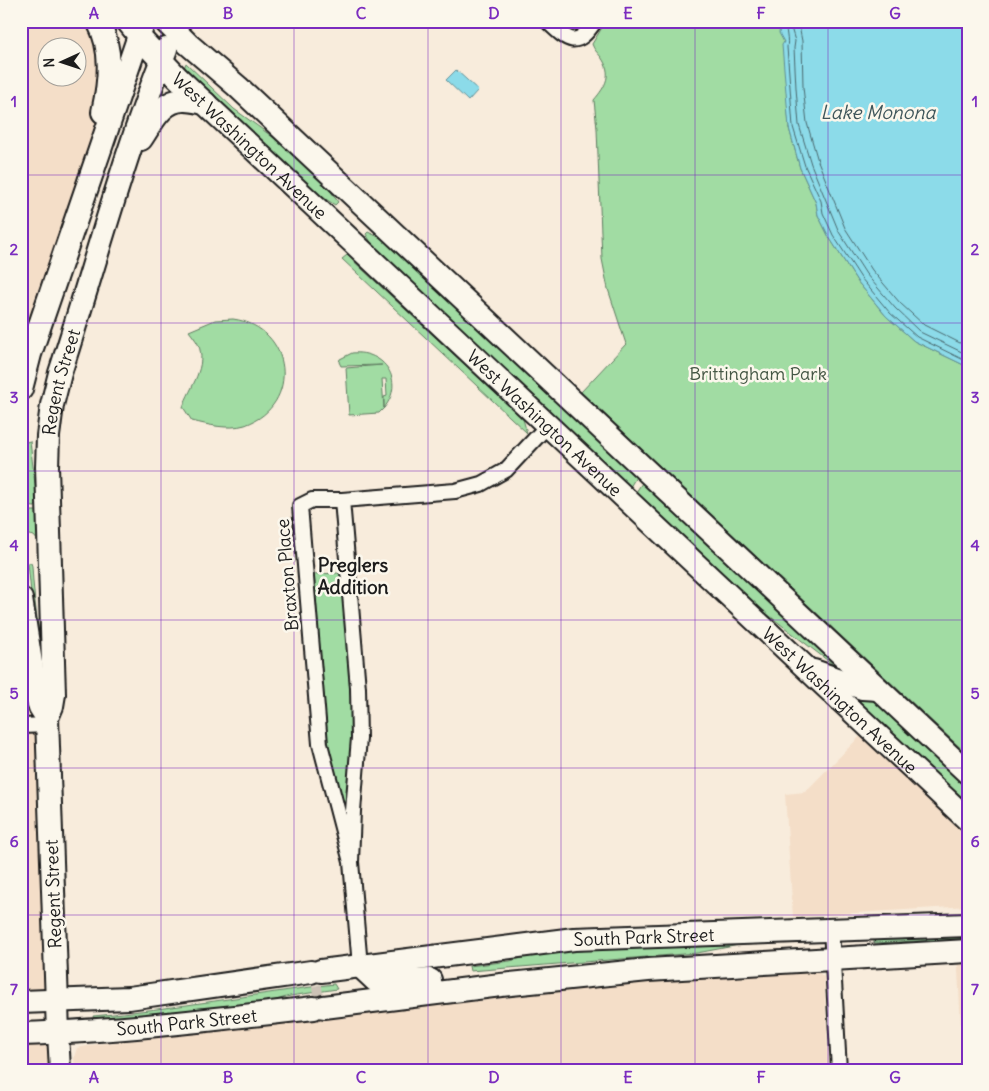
<svg xmlns="http://www.w3.org/2000/svg" width="989" height="1091" font-family="Delius,sans-serif">
  <rect width="100%" height="100%" fill="#f8ecdc"/>
  <filter id="ink" filterUnits="userSpaceOnUse"><feTurbulence type="fractalNoise" baseFrequency=".02" numOctaves="2"/><feDisplacementMap in="SourceGraphic" scale="10" xChannelSelector="R" yChannelSelector="G"/><feConvolveMatrix kernelMatrix="1 2 1 2 8 2 1 2 1" color-interpolation-filters="sRGB"/></filter>
  <g filter="url(#ink)">
    <path fill="#f4dec8" fill-rule="evenodd" d="M 21,21 L 98,21 L 108,92 L 21,389 ZM 48,48 L 78,48 L 78,78 L 48,78 Z
      M 21,599 L 36,695 L 57,1000 L 21,1002 Z
      M 869,727 L 968,820 L 968,906 L 793,917 L 785,794 L 805,792 Z
      M 957,951 L 968,951 L 968,1045 L 962,1045 Z
      M 816,970 L 824,977 L 829,1070 L 75,1070 L 74,1057 L 77,1048 L 98,1044 L 139,1040 L 181,1034 L 307,1018 L 381,1012 L 697,976 Z
      M 58,1033 L 59,1070 L 21,1070 L 21,1034 Z"/>
    <path fill="#a1dca3" stroke="#5e7c60" d="M 606,21 L 781,21 L 781,35 L 784,42 L 789,128 L 800,168 L 816,203 L 818,215 L 829,237 L 857,281 L 886,316 L 914,341 L 968,367 L 968,755 L 581,392 L 626,344 L 608,289 L 602,259 L 597,129 L 594,100 C 606,86 613,74 601,57 C 597,52 594,50 592,44 Z
      M 186,63 L 234,109 L 281,143 L 330,190 L 338,202 L 335,205 L 321,196 L 184,68 Z
      M 368,232 L 381,238 L 636,477 L 630,487 L 372,244 L 366,234 Z
      M 347,255 L 523,419 L 527,433 L 342,259 Z
      M 233,319 C 293,327 302,405 245,425 C 228,430 208,425 192,421 L 183,407 C 190,387 208,366 198,344 C 196,340 192,335 189,331 L 215,320 Z
      M 352,353 C 384,350 406,381 384,408 L 384,397 L 387,396 L 386,379 L 382,379 L 384,408 L 379,413 L 349,415 L 346,368 L 382,365 L 341,366 L 339,362 L 340,359 Z
      M 30,441 L 37,502 L 35,507 L 23,506 L 23,479 L 25,444 L 26,442 Z
      M 642,483 L 846,673 L 845,674 L 762,610 L 636,492 Z
      M 25,511 L 37,511 L 38,541 L 34,536 L 24,534 L 23,512 Z
      M 28,563 L 31,563 L 32,566 C 34,607 42,648 46,689 L 37,651 Z
      M 342,573 L 353,716 L 354,763 L 345,819 L 332,767 L 327,735 L 314,574 Z
      M 847,690 L 869,696 L 968,788 L 968,803 Z
      M 968,932 L 968,938 L 961,939 L 874,943 L 874,940 L 927,938 Z
      M 799,942 L 739,945 L 697,953 L 470,971 L 469,966 L 510,961 L 554,950 Z
      M 334,984 L 337,989 L 290,996 L 255,1006 L 94,1020 L 93,1016 C 174,1009 254,994 334,984 Z"/>
    <path fill="#8cdbe9" stroke="#5f8f97" d="M 781,21 L 968,21 L 968,367 L 914,341 L 886,316 L 857,281 L 829,237 L 818,215 L 816,203 L 800,168 L 789,128 L 782,45 L 784,42 L 779,33 Z
      M 456,70 L 478,90 L 468,101 L 446,80 Z"/>
    <g fill="none" stroke-linecap="round" stroke-linejoin="round">
      <path stroke="#49686e" stroke-width="1" d="M 786,21 C 785,30 789,41 787,47 L 793,127 L 805,166 L 821,201 L 823,213 L 833,235 L 861,278 L 890,313 L 917,337 L 968,362
        M 792,21 L 792,31 L 795,41 L 794,48 L 796,88 L 799,125 L 811,164 L 839,232 L 866,274 L 895,308 L 920,332 L 968,355
        M 799,21 L 800,31 L 802,41 L 803,87 L 807,123 L 818,161 L 845,228 L 872,270 L 900,303 L 924,325 L 968,347"/>
      <path stroke="#ccc2b6" stroke-width="22" stroke-dasharray="22 11" stroke-linecap="butt" d="M 313,997 L 323,996"/>
      <defs>
        <path id="street" d="M 547,21 C 568,41 576,50 595,21
          M 342,500 L 455,491 L 481,484 L 506,470 L 548,425
          M 21,726 L 48,725
          M 351,862 L 320,744 L 300,506 L 312,500 L 342,500 L 358,688 L 359,738 L 353,811 L 351,862 L 360,966
          M 831,928 L 839,1070"/>
        <path id="secondary" d="M 126,21 L 139,37
          M 58,1033 L 60,1070"/>
        <g id="primary">
          <path d="M 98,21 C 113,49 110,81 103,112"/>
          <path d="M 165,21 L 188,44 L 238,87 L 968,773"/>
          <path id="s1" d="M 139,37 L 178,78 L 968,820"/>
          <path d="M 141,139 C 152,123 162,99 185,100 C 192,100 199,102 205,103"/>
          <path d="M 21,389 L 30,354 L 144,21"/>
          <path d="M 21,599 L 36,695 L 40,707 L 47,718"/>
          <path d="M 814,671 L 862,688 L 878,689"/>
          <path d="M 360,966 L 376,981 L 392,982 L 430,980"/>
          <path id="s2" d="M 321,971 L 574,939 L 968,925"/>
          <path d="M 21,1002 L 129,998 L 311,972"/>
          <path d="M 324,1007 L 501,985 L 648,970 L 968,951"/>
          <path id="s3" d="M 58,1033 L 47,718 L 52,706 L 54,694 L 47,467 L 48,436 L 52,405 L 60,373 C 95,265 124,154 166,49"/>
          <path id="s4" d="M 21,1034 C 119,1031 217,1019 314,1008"/>
        </g>
      </defs>
      <use href="#street" stroke="#1c1c1c" stroke-width="18"/>
      <use href="#secondary" stroke="#1c1c1c" stroke-width="24"/>
      <use href="#primary" stroke="#1c1c1c" stroke-width="26"/>
      <use href="#street" stroke="#fbf7ec" stroke-width="14"/>
      <use href="#secondary" stroke="#fbf7ec" stroke-width="20"/>
      <use href="#primary" stroke="#fbf7ec" stroke-width="22"/>
    </g>
  </g>
  <path fill="none" stroke="#7b2cbf" stroke-width="1" stroke-opacity="0.55" d="M 161,21 L 161,1070M 294,21 L 294,1070M 428,21 L 428,1070M 561,21 L 561,1070M 695,21 L 695,1070M 828,21 L 828,1070M 21,175 L 968,175M 21,323 L 968,323M 21,471 L 968,471M 21,620 L 968,620M 21,768 L 968,768M 21,915 L 968,915"/>
  <g text-anchor="middle" dominant-baseline="central" stroke-width="5" stroke-linejoin="round" paint-order="stroke">
    <g font-size="18" fill="#1c1c1c" stroke="#fbf7ec">
      <text stroke="none"><textPath href="#s1" startOffset="155">West Washington Avenue</textPath></text>
      <text stroke="none"><textPath href="#s3" startOffset="654">Regent Street</textPath></text>
      <text stroke="none"><textPath href="#s1" startOffset="560">West Washington Avenue</textPath></text>
      <text transform="translate(287 575) rotate(-95)">Braxton Place</text>
      <text stroke="none"><textPath href="#s1" startOffset="965">West Washington Avenue</textPath></text>
      <text transform="translate(53 894) rotate(-92)">Regent Street</text>
      <text stroke="none"><textPath href="#s2" startOffset="325">South Park Street</textPath></text>
      <text stroke="none"><textPath href="#s4" startOffset="166">South Park Street</textPath></text>
    </g>
    <g font-size="18" fill="#445644" stroke="#fbf7ec">
      <text x="758" y="373">Brittingham Park</text>
    </g>
    <g font-size="19" font-style="italic" fill="#3e555a" stroke="#fbf7ec">
      <text x="878" y="112">Lake Monona</text>
    </g>
    <g font-size="19" font-weight="bold" fill="#1c1c1c" stroke="#fbf7ec">
      <text x="353" y="565">Preglers<tspan x="353" dy="22">Addition</tspan></text>
    </g>
  </g>
  <rect width="989" height="1091" fill="none" stroke="#fbf7ec" stroke-width="55"/>
  <g transform="translate(62 62) rotate(267)"><circle r="24" fill="#fbf7ec" stroke="#a29f99"/>
  <path d="M0-4L9 19L0 12L-9 19Z" fill="#1c1c1c"/>
  <text y="-8" font-size="14" font-weight="bold" text-anchor="middle" fill="#1c1c1c">N</text>
  </g>
  <rect x="28" y="28" width="934" height="1036" fill="none" stroke="#7b2cbf" stroke-width="2"/>
  <g font-size="16" text-anchor="middle" font-weight="bold" fill="#7b2cbf">
    <text x="94" y="19">A</text>
    <text x="228" y="19">B</text>
    <text x="361" y="19">C</text>
    <text x="494" y="19">D</text>
    <text x="628" y="19">E</text>
    <text x="761" y="19">F</text>
    <text x="895" y="19">G</text>
    <text x="14" y="107">1</text>
    <text x="975" y="107">1</text>
    <text x="14" y="255">2</text>
    <text x="975" y="255">2</text>
    <text x="14" y="403">3</text>
    <text x="975" y="403">3</text>
    <text x="14" y="551">4</text>
    <text x="975" y="551">4</text>
    <text x="14" y="699">5</text>
    <text x="975" y="699">5</text>
    <text x="14" y="847">6</text>
    <text x="975" y="847">6</text>
    <text x="14" y="995">7</text>
    <text x="975" y="995">7</text>
    <text x="94" y="1083">A</text>
    <text x="228" y="1083">B</text>
    <text x="361" y="1083">C</text>
    <text x="494" y="1083">D</text>
    <text x="628" y="1083">E</text>
    <text x="761" y="1083">F</text>
    <text x="895" y="1083">G</text>
  </g>
</svg>
